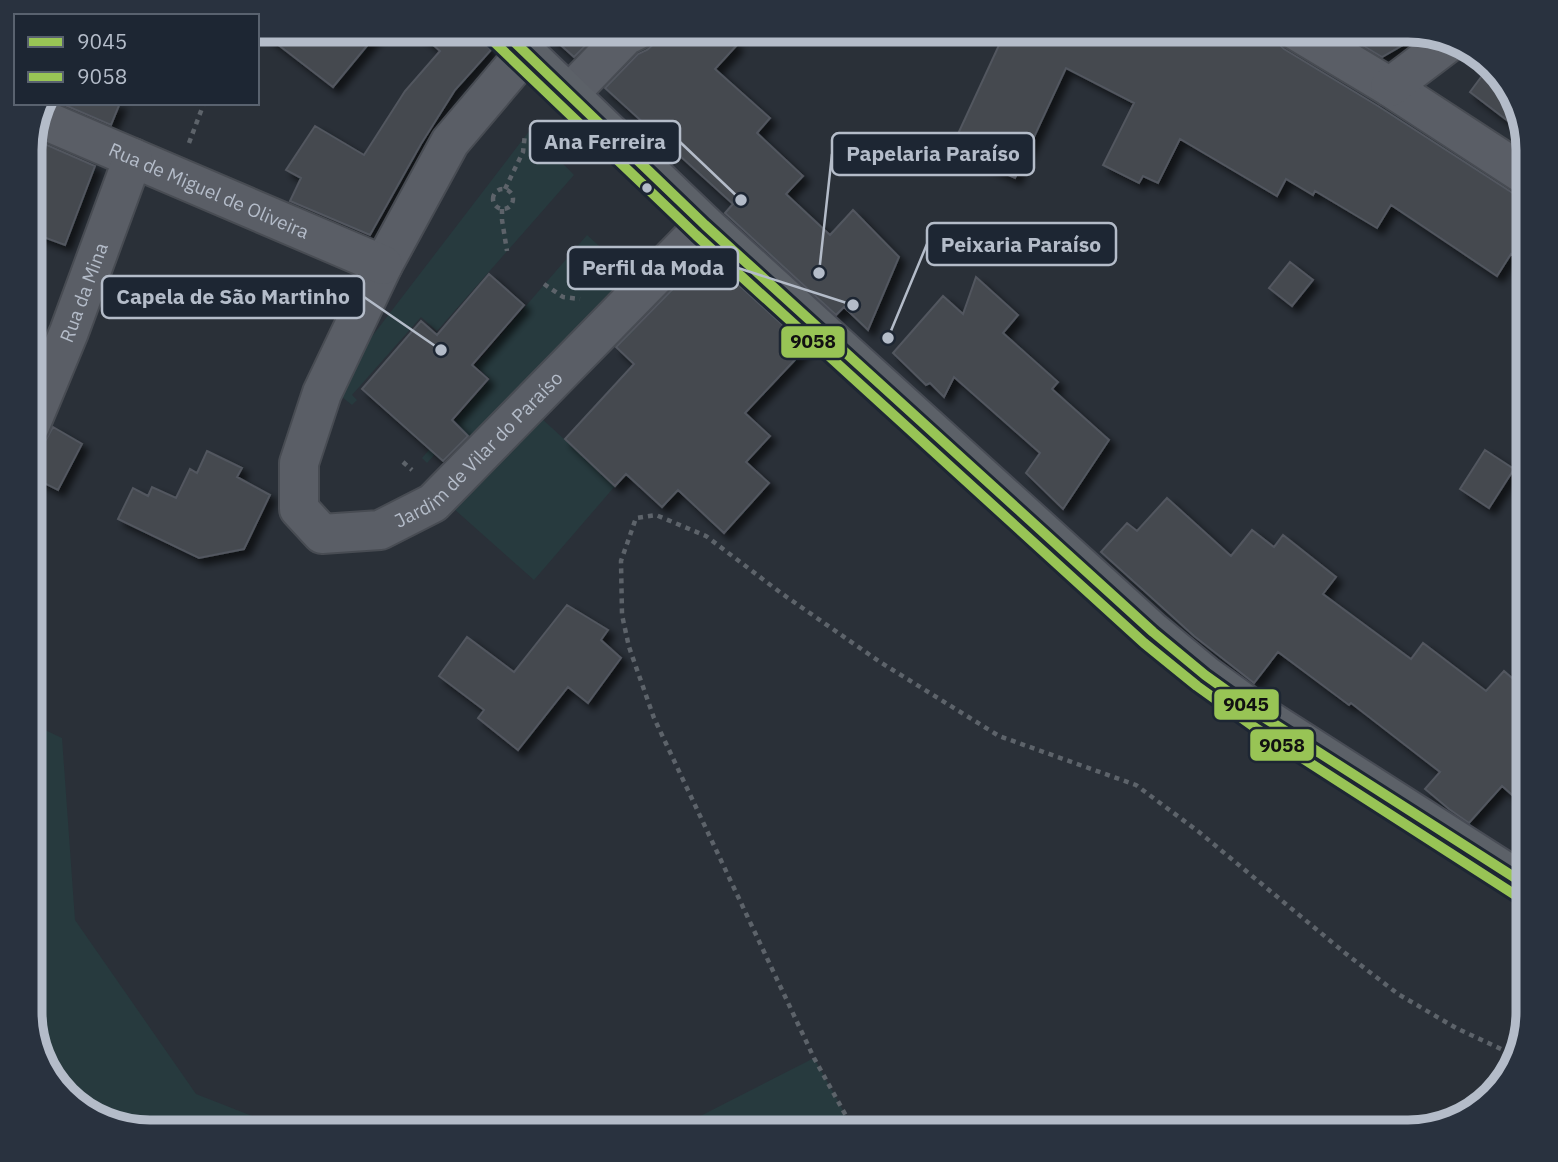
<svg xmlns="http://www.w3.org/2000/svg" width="1558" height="1162" font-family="'IBM Plex Sans',sans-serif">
  <defs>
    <filter id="shadow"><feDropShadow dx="6" dy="6" stdDeviation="3.5" flood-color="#0009"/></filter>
  </defs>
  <rect width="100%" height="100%" fill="#2a3038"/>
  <path fill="#273a3e" d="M 530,130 L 574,175 L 437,331 L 421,317 L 352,395 L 357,400 L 352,405 L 342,397 L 357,356 Z
    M 587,235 L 638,281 L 479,446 L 459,428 L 427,463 L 422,458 L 490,379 L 475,365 Z
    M 540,417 L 615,486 L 534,580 L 453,508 Z
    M 30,723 L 62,738 L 75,920 L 196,1094 L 293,1132 L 149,1132 L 76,1107 L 42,1066 L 30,1020 Z
    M 814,1058 L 855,1132 L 669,1132 Z"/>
  <path fill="#444950" stroke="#52575f" stroke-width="2" filter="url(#shadow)" d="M 259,30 L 380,30 L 333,87 Z
    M 416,30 L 481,30 L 481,37 L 491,50 L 455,90 L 421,144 L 370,235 L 290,201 L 301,178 L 286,170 L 315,126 L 364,155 L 405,91 L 440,51 Z
    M 544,30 L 601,30 L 574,57 Z
    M 659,30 L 720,30 L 737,45 L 715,69 L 770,118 L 757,133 L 803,176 L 786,194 L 830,235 L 853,210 L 899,257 L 868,330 L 844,307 L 836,315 L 725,213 L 733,204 L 605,88 L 638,54 L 647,50 L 655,43 Z
    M 1006,30 L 1273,30 L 1276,41 L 1284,49 L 1378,106 L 1516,195 L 1528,199 L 1528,266 L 1511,254 L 1497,276 L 1391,205 L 1377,228 L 1315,191 L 1313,195 L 1286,179 L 1277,196 L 1180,139 L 1158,183 L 1143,176 L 1139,183 L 1103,165 L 1134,103 L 1066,68 L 1015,178 L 951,149 Z
    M 1337,30 L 1409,30 L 1422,34 L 1382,57 Z
    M 1490,65 L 1516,96 L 1525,134 L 1470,92 Z
    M 60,103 L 120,103 L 111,125 Z
    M 31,138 L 95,166 L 65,245 L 30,232 Z
    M 706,255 L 807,347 L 745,413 L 770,436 L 746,462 L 769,483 L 724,533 L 678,490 L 662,507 L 626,474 L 615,486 L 565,439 L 634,364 L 616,347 Z
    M 1290,262 L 1313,280 L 1292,306 L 1269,288 Z
    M 489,274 L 524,305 L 472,365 L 488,379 L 452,420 L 468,436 L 443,461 L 362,389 L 421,321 L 437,335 Z
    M 976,277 L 1018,315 L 1003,333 L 1058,382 L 1052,389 L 1109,440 L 1063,509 L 1026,473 L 1040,453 L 954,377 L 944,397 L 930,383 L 926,385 L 893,353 L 943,296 L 963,314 Z
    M 53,427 L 82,444 L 58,490 L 30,476 L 30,447 L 44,443 Z
    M 1485,450 L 1514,469 L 1489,508 L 1460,489 Z
    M 207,451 L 242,468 L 237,477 L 270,495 L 244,549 L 199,558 L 118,519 L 133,488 L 148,496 L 152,487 L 176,498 L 190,469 L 197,473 Z
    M 1167,498 L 1231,556 L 1252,530 L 1274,547 L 1283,535 L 1336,577 L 1323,594 L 1411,659 L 1423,643 L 1486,691 L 1504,671 L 1528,692 L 1528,809 L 1502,786 L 1469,823 L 1449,809 L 1425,789 L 1440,772 L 1351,703 L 1349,705 L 1278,652 L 1254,683 L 1194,636 L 1101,552 L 1127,523 L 1137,531 Z
    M 567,605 L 608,630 L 601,640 L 621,658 L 588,703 L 568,687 L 518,750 L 478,718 L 484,710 L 439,676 L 467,637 L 514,672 Z"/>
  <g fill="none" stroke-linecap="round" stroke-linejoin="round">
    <defs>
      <g id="minor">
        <path d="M 1295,30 L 1390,87 L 1528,177"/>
        <path id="s1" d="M 526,52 L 450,142 L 383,265 L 322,393 L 299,463 L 299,509 L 322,534 L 380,530 L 433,503 L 705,225"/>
        <path d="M 1390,87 L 1448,43"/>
        <path d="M 569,94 L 625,36 L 637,30"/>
        <path id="s2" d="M 37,117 L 383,265"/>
        <path id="s3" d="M 30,426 L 69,332 L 133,158"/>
      </g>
      <path id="major" d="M 502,30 L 705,225 L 1153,632 L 1205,675 L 1265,718 L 1528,886"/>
    </defs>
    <use href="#minor" stroke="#484c53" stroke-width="42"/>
    <use href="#major" stroke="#484c55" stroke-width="42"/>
    <path stroke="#5d636a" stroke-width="4.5" stroke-dasharray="5 5" stroke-linecap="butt" d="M 189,143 L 204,103
      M493 199a10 10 0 1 1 20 0a10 10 0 1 1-20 0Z
      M 505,189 L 523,152 L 525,134
      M 502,209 L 502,220 L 507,251
      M 544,284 L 563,297 L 580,299
      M 403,462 L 412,470
      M 855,1132 L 814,1058 L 654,718 L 629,647 L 622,615 L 621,561 L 636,518 L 656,515 L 706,536 L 781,593 L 880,662 L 999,736 L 1136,785 L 1199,832 L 1345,953 L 1398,994 L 1456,1028 L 1514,1055"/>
    <use href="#minor" stroke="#5a5e66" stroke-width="38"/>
    <use href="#major" stroke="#5c6168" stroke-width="38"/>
    <defs>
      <path id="bus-1" d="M 502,30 L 705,225 L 1153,632 L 1205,675 L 1265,718 L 1528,886"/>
      <path id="bus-2" d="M 492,40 L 696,235 L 1144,643 L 1197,686 L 1257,729 L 1520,898"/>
    </defs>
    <use href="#bus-1" stroke="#1d2633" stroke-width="16"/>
    <use href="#bus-2" stroke="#1d2633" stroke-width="16"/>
    <use href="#bus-1" stroke="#98c455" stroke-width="10"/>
    <use href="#bus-2" stroke="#98c455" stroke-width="10"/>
  </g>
  <circle fill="#b4bcc9" stroke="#1d2633" stroke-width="2.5" cx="647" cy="188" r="6"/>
  <g text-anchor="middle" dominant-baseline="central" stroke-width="5" stroke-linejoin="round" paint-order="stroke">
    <g font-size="19" fill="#b4bcc9" stroke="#1d2633">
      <text stroke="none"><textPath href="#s2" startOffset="187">Rua de Miguel de Oliveira</textPath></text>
      <text stroke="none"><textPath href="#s3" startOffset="144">Rua da Mina</textPath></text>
      <text stroke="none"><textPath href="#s1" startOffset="740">Jardim de Vilar do Paraíso</textPath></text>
    </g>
  </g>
  <path d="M0 0H1558V1162H0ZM150 42H1408A108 108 0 0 1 1516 150V1012A108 108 0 0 1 1408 1120H150A108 108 0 0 1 42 1012V150A108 108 0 0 1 150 42Z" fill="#29323f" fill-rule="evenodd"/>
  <path fill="none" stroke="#b4bcc9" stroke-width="9" d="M150 42H1408A108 108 0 0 1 1516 150V1012A108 108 0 0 1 1408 1120H150A108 108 0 0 1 42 1012V150A108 108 0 0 1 150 42Z"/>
  <path fill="none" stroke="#b4bcc9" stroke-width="2.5" d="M741 200L680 142M819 273L832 154M888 338L927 244M853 305L738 268M441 350L364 297"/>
  <g fill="#b4bcc9" stroke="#1d2633" stroke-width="2.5">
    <circle cx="741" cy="200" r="7"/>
    <circle cx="819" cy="273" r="7"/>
    <circle cx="888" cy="338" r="7"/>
    <circle cx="853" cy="305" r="7"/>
    <circle cx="441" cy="350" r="7"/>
  </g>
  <g fill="#1d2633" stroke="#b4bcc9" stroke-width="2.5">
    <rect x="530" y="121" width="150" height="42" rx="7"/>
    <rect x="832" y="133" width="202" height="42" rx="7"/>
    <rect x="927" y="223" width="189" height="42" rx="7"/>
    <rect x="568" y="247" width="170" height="42" rx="7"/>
    <rect x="102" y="276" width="262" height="42" rx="7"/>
  </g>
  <g font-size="21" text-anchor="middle" font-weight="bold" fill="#b4bcc9">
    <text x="605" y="149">Ana Ferreira</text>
    <text x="933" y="161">Papelaria Paraíso</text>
    <text x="1021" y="252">Peixaria Paraíso</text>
    <text x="653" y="275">Perfil da Moda</text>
    <text x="233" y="304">Capela de São Martinho</text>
  </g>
  <g stroke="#1d2633" stroke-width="2.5">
    <rect x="780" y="325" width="66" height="34" rx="7" fill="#98c455"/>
    <rect x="1213" y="688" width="67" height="33" rx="7" fill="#98c455"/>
    <rect x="1249" y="728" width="66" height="34" rx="7" fill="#98c455"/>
  </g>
  <g font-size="19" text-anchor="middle" font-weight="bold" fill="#111">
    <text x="813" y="348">9058</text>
    <text x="1246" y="711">9045</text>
    <text x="1282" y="752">9058</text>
  </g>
  <rect x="14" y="14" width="245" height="91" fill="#1d2633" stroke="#59626f" stroke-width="2"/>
  <rect x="28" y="37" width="35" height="10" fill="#98c455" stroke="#59626f" stroke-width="2"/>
  <text x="77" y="49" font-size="21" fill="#b4bcc9">9045</text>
  <rect x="28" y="72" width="35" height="10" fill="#98c455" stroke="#59626f" stroke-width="2"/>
  <text x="77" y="84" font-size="21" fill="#b4bcc9">9058</text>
</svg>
